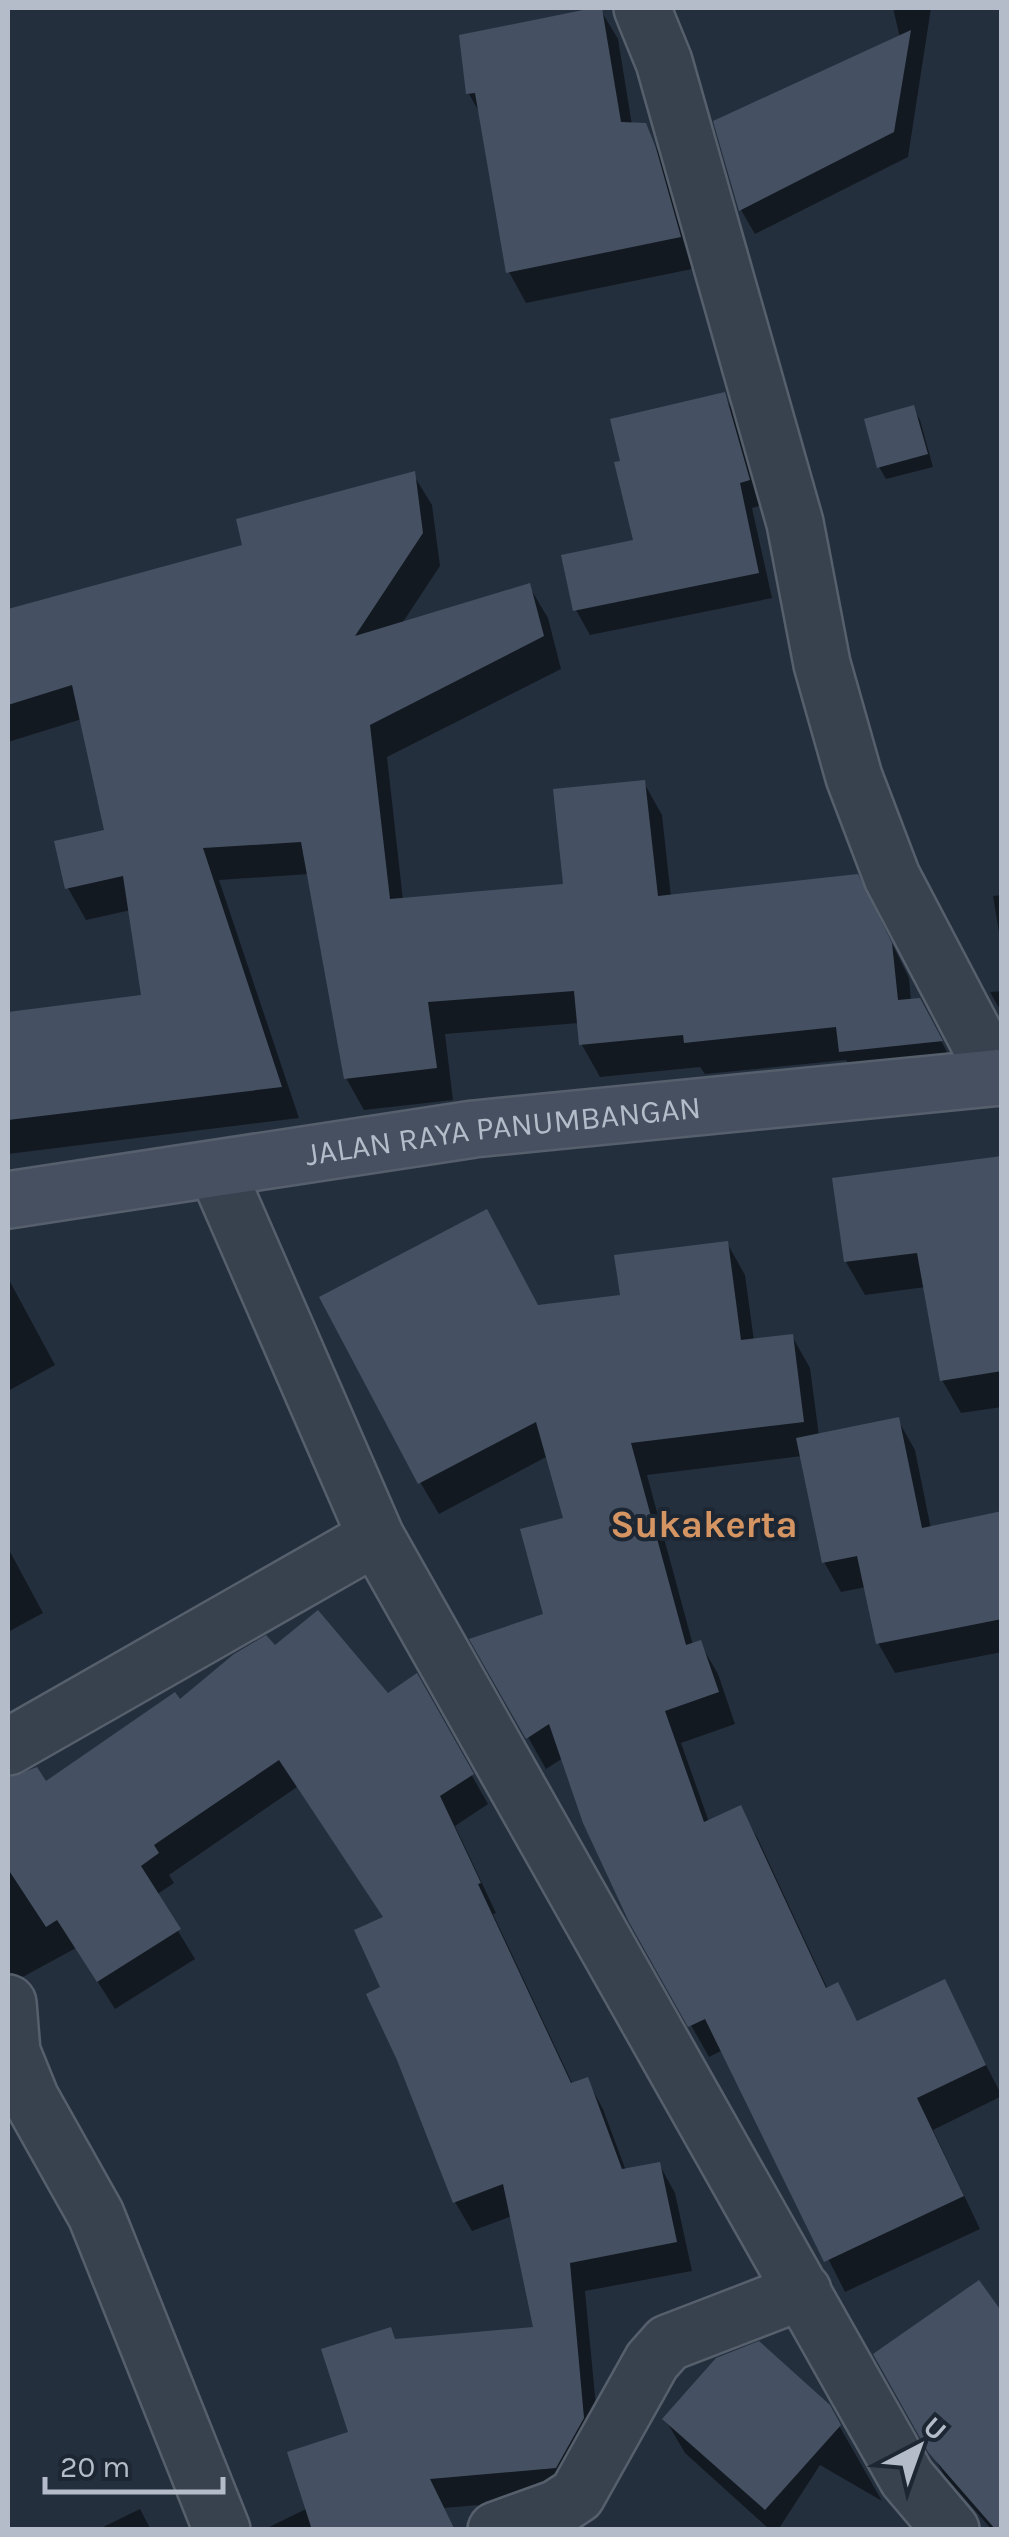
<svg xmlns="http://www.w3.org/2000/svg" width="1009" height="2537" font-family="Karla,sans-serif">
  <rect width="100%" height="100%" fill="#242f3e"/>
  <path fill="#0007" d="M 893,8 L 931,8 L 908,157 L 755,234 L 741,210 L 900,38 Z
    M 600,9 L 618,39 L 632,125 L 644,126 L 662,157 L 697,268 L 526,303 L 509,272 L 482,117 L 469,94 Z
    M 724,395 L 738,419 L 763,505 L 752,508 L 772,598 L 590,635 L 576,610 L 636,542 Z
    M 913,408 L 920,420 L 933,467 L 886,479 L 879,467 Z
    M 413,474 L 432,505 L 440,566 L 401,625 L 529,586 L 548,618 L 561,669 L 387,757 L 403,900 L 565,886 L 644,783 L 662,815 L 671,897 L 875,909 L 909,978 L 911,1001 L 937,1033 L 958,1073 L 860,1083 L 846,1060 L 705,1074 L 700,1067 L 600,1077 L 582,1045 L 579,1023 L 445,1034 L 453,1100 L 364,1110 L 346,1078 L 309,874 L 219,880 L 299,1118 L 8,1154 L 8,1014 L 144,998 L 131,910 L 86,920 L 68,888 L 107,832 L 82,719 L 8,742 L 8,613 L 245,547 Z
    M 1002,895 L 1002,951 L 993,896 Z
    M 1002,991 L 1002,1013 L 990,992 Z
    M 1002,1159 L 1002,1407 L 961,1413 L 942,1380 L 926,1287 L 865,1295 L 846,1262 Z
    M 727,1243 L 745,1275 L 754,1341 L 792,1336 L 810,1368 L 819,1436 L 898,1420 L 915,1450 L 931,1529 L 1002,1514 L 1002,1652 L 895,1673 L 878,1643 L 866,1587 L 841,1592 L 824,1562 L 802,1456 L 647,1475 L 693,1645 L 700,1643 L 718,1674 L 735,1724 L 681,1743 L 709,1822 L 740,1808 L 758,1839 L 828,1990 L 837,1985 L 859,2024 L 944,1983 L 1002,2096 L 933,2130 L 980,2229 L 845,2292 L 723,2050 L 709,2057 L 632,1921 L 563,1758 L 546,1769 L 473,1640 L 546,1615 L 567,1520 L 548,1456 L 439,1514 L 420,1482 L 538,1307 L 623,1297 Z
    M 8,1278 L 55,1365 L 8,1391 Z
    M 8,1548 L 43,1613 L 8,1632 Z
    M 275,1649 L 387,1696 L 416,1677 L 488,1804 L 455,1826 L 496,1913 L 493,1914 L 573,2085 L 587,2080 L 603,2109 L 626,2171 L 659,2164 L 675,2193 L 692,2271 L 585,2291 L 600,2448 L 572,2497 L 444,2508 L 455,2530 L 263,2530 L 308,2508 L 351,2434 L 396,2341 L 536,2329 L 512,2216 L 472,2231 L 455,2202 L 400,2059 L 384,1989 L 385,1919 L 297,1787 L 169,1875 L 174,1883 L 156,1895 L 195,1959 L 115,2009 L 76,1948 L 8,1985 L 8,1780 L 46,1785 Z
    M 876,2355 L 996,2530 L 992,2530 L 944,2475 Z
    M 828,2406 L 882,2501 L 820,2465 L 778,2530 L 770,2530 L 685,2453 L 665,2419 Z
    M 140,2509 L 151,2530 L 97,2530 Z"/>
  <path fill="#455162" d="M 593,8 L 602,8 L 621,122 L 646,123 L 656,148 L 681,237 L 506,273 L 475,93 L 466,94 L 459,35 Z
    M 911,30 L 894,132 L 739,211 L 713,121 Z
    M 725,392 L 750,480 L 740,483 L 759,573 L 573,611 L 561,555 L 633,540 L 614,462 L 620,461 L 610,419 Z
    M 914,405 L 928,454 L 877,468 L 864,419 Z
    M 415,471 L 423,533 L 355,636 L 530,583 L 544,636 L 370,725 L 390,899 L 563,884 L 553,789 L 645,780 L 658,896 L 858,874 L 892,943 L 898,1000 L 920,998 L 943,1041 L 839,1052 L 836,1027 L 684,1043 L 683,1035 L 579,1045 L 574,991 L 428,1002 L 437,1068 L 344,1079 L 301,842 L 203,848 L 282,1087 L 8,1120 L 8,1012 L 141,995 L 123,876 L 65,889 L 54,841 L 104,830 L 72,685 L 8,705 L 8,609 L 242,545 L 236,519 Z
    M 1002,1156 L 1002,1371 L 940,1381 L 917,1253 L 844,1262 L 832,1178 Z
    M 487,1209 L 538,1305 L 620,1295 L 614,1255 L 728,1241 L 741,1340 L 793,1334 L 804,1422 L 631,1443 L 686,1645 L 701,1640 L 719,1692 L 665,1711 L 704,1822 L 741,1805 L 826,1988 L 838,1982 L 857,2021 L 945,1979 L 986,2065 L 917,2098 L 964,2196 L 824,2262 L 705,2019 L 688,2027 L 629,1922 L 583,1823 L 549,1724 L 526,1739 L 469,1639 L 543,1614 L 520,1529 L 563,1518 L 536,1422 L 418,1484 L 319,1297 Z
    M 899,1417 L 922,1528 L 1002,1511 L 1002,1619 L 876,1644 L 857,1556 L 822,1563 L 796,1438 Z
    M 318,1610 L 388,1693 L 417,1673 L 474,1774 L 440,1796 L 481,1883 L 478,1884 L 571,2083 L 588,2077 L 622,2169 L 660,2162 L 677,2242 L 570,2263 L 584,2418 L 556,2468 L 430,2479 L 455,2530 L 312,2530 L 287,2452 L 348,2432 L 321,2349 L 391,2327 L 395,2339 L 533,2327 L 503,2184 L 453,2203 L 397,2060 L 366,1994 L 380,1987 L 354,1930 L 383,1917 L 279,1760 L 154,1845 L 159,1853 L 141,1866 L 181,1929 L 97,1982 L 57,1920 L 46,1927 L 8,1869 L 8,1778 L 37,1767 L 46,1781 L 175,1692 L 180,1699 L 234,1654 L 266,1635 L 275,1645 Z
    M 979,2280 L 1002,2312 L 1002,2530 L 996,2530 L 928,2452 L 873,2354 Z
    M 759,2341 L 830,2405 L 841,2425 L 765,2510 L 662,2419 L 716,2358 Z"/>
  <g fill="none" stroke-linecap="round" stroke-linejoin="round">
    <defs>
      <path id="minor" d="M 642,8 L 664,62 L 795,523 L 822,664 L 854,777 L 892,877 L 997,1077
        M 216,1169 L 376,1537 L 907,2478 L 951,2530
        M 8,1747 L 376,1537
        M 8,2003 L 12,2052 L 31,2099 L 96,2215 L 222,2530
        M 496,2530 L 557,2508 L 577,2495 L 652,2361 L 668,2343 L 803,2291"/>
      <g id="secondary">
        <path id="s1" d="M 8,1200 L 474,1129 L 1002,1077"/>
      </g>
    </defs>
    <use href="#minor" stroke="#565f6c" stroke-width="60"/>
    <use href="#secondary" stroke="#565f6c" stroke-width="60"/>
    <use href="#minor" stroke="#38414e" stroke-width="55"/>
    <use href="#secondary" stroke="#465061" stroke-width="55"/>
  </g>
  <g text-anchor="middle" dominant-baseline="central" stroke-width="8" stroke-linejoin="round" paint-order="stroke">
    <g font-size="32" fill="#b4bcc9" stroke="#1d2633">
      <text stroke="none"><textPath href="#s1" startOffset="500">JALAN RAYA PANUMBANGAN</textPath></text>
    </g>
    <g font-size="38" font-weight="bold" fill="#d59563" stroke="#1d2633">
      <text x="704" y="1524">Sukakerta</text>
    </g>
  </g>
  <rect width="1009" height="2537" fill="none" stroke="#b4bcc9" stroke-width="20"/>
  <g transform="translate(919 2447) rotate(41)" stroke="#1d2633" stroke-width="8" paint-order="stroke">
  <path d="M0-8L18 38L0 25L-18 38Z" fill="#b4bcc9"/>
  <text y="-15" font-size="28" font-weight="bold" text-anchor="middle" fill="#b4bcc9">U</text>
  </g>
  <path d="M45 2477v15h178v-15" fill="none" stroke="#b4bcc9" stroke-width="5"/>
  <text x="60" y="2477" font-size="30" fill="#b4bcc9" stroke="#1d2633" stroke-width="8" paint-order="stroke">20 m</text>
</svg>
